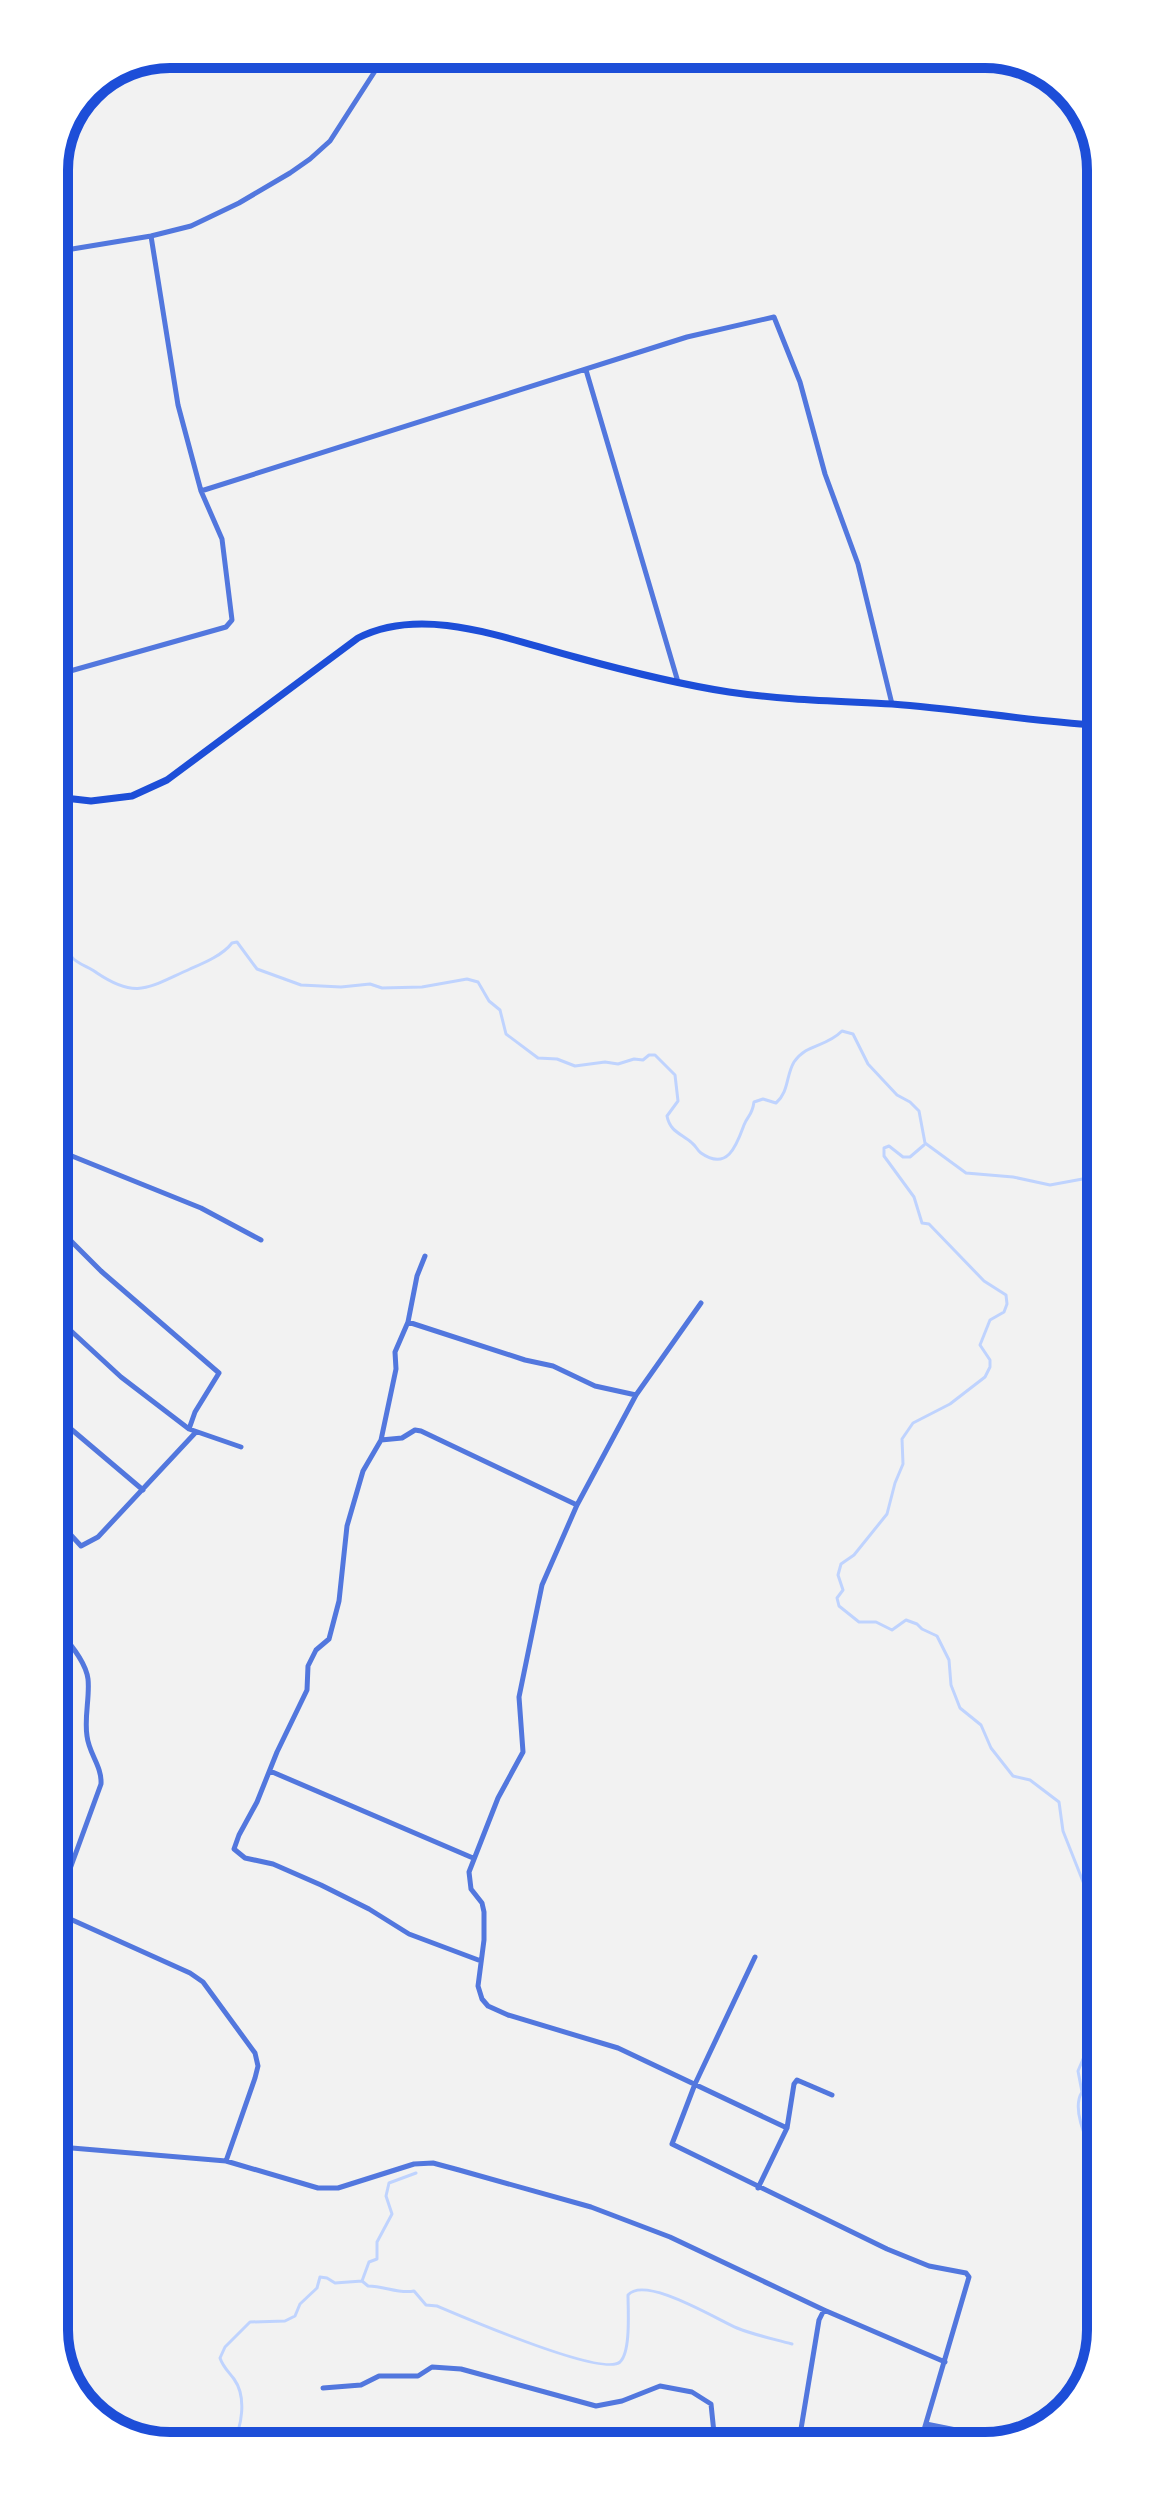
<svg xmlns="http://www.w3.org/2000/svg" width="1155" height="2500" font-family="Jost,sans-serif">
  <rect width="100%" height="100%" fill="#f2f2f2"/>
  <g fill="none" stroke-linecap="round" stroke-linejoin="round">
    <path stroke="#bfd3fe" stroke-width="3" d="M 56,946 L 67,944 C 69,948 69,952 71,956 C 76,964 90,967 97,973 C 137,1000 149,987 190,969 C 204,963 223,955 232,943 L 237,942 L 257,969 L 301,985 L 341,987 L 370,984 L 382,988 L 422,987 L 467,979 L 478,982 L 489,1001 L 500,1010 L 506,1034 L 538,1058 L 557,1059 L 575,1066 L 605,1062 L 618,1064 L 634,1059 L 643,1060 L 649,1055 L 655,1055 L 675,1075 L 678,1101 L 667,1116 C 670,1132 682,1134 692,1143 C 697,1147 696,1149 701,1153 C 728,1172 737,1144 744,1125 C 748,1115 752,1116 754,1102 L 763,1099 L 776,1103 C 789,1092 786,1075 794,1062 C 807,1043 825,1048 842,1031 L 853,1034 L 868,1064 L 897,1095 L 910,1102 L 919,1111 L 925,1143 L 966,1173 L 1013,1177 L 1050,1185 L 1088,1178 L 1098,1181
      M 924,1145 L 910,1157 L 903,1157 L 889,1146 L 884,1148 L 884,1156 L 914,1197 L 922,1223 L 929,1224 L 984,1281 L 1006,1295 L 1007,1304 L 1004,1312 L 990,1320 L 980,1345 L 990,1360 L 990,1367 L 985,1377 L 950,1404 L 913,1423 L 902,1439 L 903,1464 L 895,1483 L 887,1514 L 854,1555 L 841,1564 L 838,1575 L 843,1590 L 837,1598 L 839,1606 L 859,1622 L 876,1622 L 892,1630 L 906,1620 L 917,1624 L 922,1629 L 937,1636 L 949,1660 L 951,1685 L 960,1708 L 981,1725 L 991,1748 L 1013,1776 L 1030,1780 L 1059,1802 L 1063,1831 L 1097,1917 L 1100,1952 L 1086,1999 L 1086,2052 L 1078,2071 L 1082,2092 C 1069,2112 1093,2152 1101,2173
      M 362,2281 L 369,2262 L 377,2259 L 377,2242 L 392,2214 L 386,2196 L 389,2183 L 416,2173
      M 232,2445 C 242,2427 247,2397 234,2379 C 228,2371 223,2367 220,2358 L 225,2347 L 250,2322 L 285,2321 L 295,2316 L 300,2304 L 317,2288 L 320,2277 L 327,2278 L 335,2283 L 362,2281 L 368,2286 C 385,2286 398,2294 414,2291 L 426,2305 L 437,2306 C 463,2317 602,2377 620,2362 C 631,2352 628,2310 628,2295 C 645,2275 716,2319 737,2328 C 754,2335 774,2339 792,2344"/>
    <path stroke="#5277de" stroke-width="5" d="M 54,252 L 151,236 L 191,226 L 239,203 L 290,173 L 310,159 L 330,141 L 386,54
      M 586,370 L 678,682
      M 201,491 L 687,337 L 774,317 L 800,382 L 825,474 L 858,564 L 892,704
      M 55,517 L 60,522
      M 56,675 L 226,627 L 232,620 L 222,539 L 201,491 L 178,405 L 151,236
      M 57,1150 L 201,1208 L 261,1240
      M 57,1227 L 101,1271 L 219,1373 L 195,1412 L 189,1429
      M 425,1256 L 417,1276 L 408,1322 L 395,1352 L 396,1369 L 381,1440 L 363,1471 L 347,1526 L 339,1601 L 329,1639 L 316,1650 L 308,1666 L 307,1690 L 277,1752 L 257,1802 L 239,1835 L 234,1849 L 245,1858 L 273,1864 L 321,1885 L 369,1909 L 409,1934 L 481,1961
      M 701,1303 L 636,1395 L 577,1505 L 542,1585 L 519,1697 L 523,1752 L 498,1798 L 469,1872 L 471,1889 L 482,1903 L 484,1912 L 484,1940 L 478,1986 L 482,1999 L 488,2006 L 508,2015 L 618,2048 L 787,2128
      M 57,1318 L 121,1377 L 189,1429 L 241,1447
      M 408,1322 L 525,1360 L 553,1366 L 595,1386 L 636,1395
      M 58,1418 L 143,1490
      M 381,1440 L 402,1438 L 415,1430 L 421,1431 L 577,1505
      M 58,1521 L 81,1546 L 98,1537 L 196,1432
      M 58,1630 C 69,1642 86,1663 88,1679 C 90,1697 84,1717 87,1736 C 89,1754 102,1766 101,1784 L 59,1899
      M 270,1771 L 473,1858
      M 59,1914 L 190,1973 L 203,1982 L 255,2053 L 258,2066 L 255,2078 L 226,2161
      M 755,1957 L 695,2084 L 672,2144 L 887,2249 L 929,2266 L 966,2273 L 969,2277 L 921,2440
      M 60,2147 L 226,2161 L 318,2188 L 338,2188 L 414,2164 L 433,2163 L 459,2170 L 591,2207 L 670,2237 L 824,2310 L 945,2362
      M 758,2188 L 787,2128 L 794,2084 L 797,2080 L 832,2095
      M 323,2388 L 361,2385 L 379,2376 L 418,2376 L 432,2367 L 461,2369 L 596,2406 L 622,2401 L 660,2386 L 692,2392 L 711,2404 L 714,2433 L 724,2442
      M 926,2424 L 1006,2440
      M 799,2441 L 819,2320 L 824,2310"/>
    <path stroke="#1d4ed8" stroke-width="7" d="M 56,797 L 91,801 L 132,796 L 167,780 L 358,638 C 424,604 509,640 575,657 C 626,671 677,684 729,692 C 783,700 837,701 892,704 C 960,709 1028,721 1096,725"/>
  </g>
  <path d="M0 0H1155V2500H0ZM170 68H985A102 102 0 0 1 1087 170V2330A102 102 0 0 1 985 2432H170A102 102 0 0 1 68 2330V170A102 102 0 0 1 170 68Z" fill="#fff" fill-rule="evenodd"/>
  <path fill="none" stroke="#1d4ed8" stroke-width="10" d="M170 68H985A102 102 0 0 1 1087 170V2330A102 102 0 0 1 985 2432H170A102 102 0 0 1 68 2330V170A102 102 0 0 1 170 68Z"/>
</svg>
